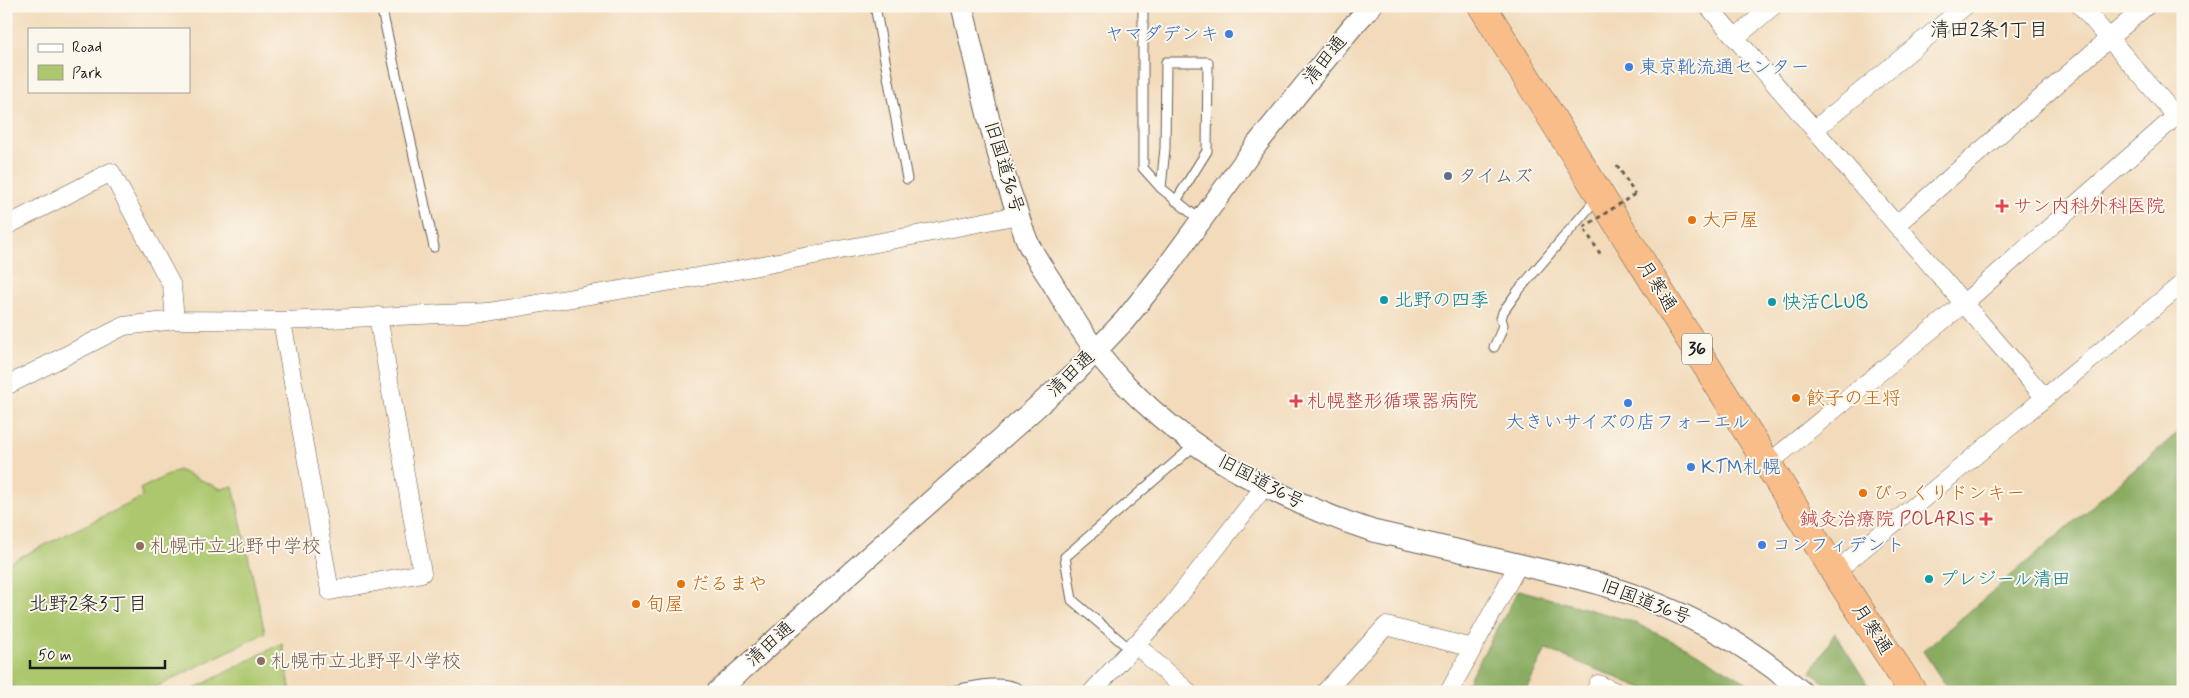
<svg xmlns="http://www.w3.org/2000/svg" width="2189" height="698" font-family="Mynerve,'Klee One',sans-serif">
  <rect width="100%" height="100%" fill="#fbf7ec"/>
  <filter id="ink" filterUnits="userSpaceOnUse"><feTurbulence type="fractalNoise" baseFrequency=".02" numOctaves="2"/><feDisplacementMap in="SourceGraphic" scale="10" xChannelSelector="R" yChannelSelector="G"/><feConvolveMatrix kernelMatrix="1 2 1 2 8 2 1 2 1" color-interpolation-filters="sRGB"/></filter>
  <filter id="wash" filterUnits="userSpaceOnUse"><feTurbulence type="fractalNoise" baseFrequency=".0096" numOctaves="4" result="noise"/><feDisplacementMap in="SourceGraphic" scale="20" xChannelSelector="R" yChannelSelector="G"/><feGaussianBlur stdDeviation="1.12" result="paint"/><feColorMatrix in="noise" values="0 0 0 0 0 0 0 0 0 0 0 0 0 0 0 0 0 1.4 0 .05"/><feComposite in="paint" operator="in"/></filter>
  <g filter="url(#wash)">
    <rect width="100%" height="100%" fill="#f2daba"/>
    <path fill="#acc76d" stroke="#647244" d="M 178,470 L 221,489 L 233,486 L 265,633 L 146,692 L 16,692 L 6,673 L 6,564 L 143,497 L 140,489 Z
      M 282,643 L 291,692 L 188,692 Z"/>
    <path fill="#89ac60" stroke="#52643e" d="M 2183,428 L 2183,692 L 1950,692 L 1923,651 Z
      M 1519,590 L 1631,621 L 1695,652 L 1763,692 L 1652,692 L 1546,649 L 1525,692 L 1462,692 Z
      M 1835,633 L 1869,687 L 1872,692 L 1835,692 L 1811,672 Z"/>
  </g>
  <g filter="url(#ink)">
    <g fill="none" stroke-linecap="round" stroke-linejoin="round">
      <defs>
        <path id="service" d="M 381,6 L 434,247
          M 875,6 L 907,179
          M 1143,6 L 1143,168 L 1161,188
          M 1176,201 L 1207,151 L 1208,62 L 1166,62 L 1165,148 L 1161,188 L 1201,221
          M 1494,347 L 1500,334 L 1503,325 L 1501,319 L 1503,312 L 1518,291 L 1598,197
          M 1131,650 L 1072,600 L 1065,557 L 1195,445
          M 946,692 C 967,688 1006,676 1023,692"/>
        <path id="minor" d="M 1708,6 L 2045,398
          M 2081,6 L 2176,116
          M 1735,38 L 1773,6
          M 1814,130 L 1965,6
          M 1896,225 L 2146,6
          M 6,226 L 111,172 L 172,286 L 175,320
          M 282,321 L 330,591 L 422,573 L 378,316
          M 6,386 L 124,326 L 175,320 L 282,321 L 489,312 L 732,271 L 1019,215
          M 1769,463 L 1963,304 L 2183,110
          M 1835,572 L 2183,283
          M 1135,644 L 1188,692
          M 1092,692 L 1172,605 L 1264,487
          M 1325,692 L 1386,626 L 1473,648
          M 1449,692 L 1518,565
          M 1595,692 L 1598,684 L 1616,692"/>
        <path id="tertiary" d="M 962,6 C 978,72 991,139 1014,203 C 1019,217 1023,232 1029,245 C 1036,259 1045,271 1053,284 C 1073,318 1093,351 1120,379 C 1189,452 1278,500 1373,531 C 1421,542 1469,553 1517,564 C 1549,572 1582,578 1613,588 C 1682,610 1748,643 1802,692
          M 717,692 L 1076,372 L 1125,320 L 1161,275 L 1257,144 L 1352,27 L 1371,6"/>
        <path id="trunk" d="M 1482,6 L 1835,572 L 1913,692"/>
      </defs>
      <use href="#service" stroke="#675e53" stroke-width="11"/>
      <use href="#minor" stroke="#675e53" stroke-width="19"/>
      <use href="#tertiary" stroke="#675e53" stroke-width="23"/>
      <use href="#trunk" stroke="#675e53" stroke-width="29"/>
      <path stroke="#675e53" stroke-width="3" stroke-dasharray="4 4" stroke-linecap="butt" d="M 1617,165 L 1635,194
        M 1585,230 L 1601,255"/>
      <use href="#service" stroke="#fff" stroke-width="9"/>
      <use href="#minor" stroke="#fff" stroke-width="18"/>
      <use href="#tertiary" stroke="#fff" stroke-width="21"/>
      <use href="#trunk" stroke="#f8bd89" stroke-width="28"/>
      <path stroke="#675e53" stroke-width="3" stroke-dasharray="4 4" stroke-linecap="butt" d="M 1584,227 L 1635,194"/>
    </g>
  </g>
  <g fill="#3f7fe0" stroke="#fbf7ec" stroke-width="2">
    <circle cx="1229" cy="34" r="5"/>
    <circle cx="1629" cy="67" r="5"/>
    <circle cx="1628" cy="403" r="5"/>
    <circle cx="1691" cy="467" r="5"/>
    <circle cx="1762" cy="545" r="5"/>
  </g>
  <circle fill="#5c6f8a" stroke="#fbf7ec" stroke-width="2" cx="1448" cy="176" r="5"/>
  <g fill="#e0444e" stroke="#fbf7ec" stroke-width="2">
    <path d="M1999.5 198.5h5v5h5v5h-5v5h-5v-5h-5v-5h5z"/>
    <path d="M1293.5 393.5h5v5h5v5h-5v5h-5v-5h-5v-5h5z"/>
    <path d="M1983.5 511.5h5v5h5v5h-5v5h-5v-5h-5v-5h5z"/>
  </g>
  <g fill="#e8710a" stroke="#fbf7ec" stroke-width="2">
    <circle cx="1692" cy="220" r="5"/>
    <circle cx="1796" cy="398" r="5"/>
    <circle cx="1863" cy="493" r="5"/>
    <circle cx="681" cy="584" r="5"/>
    <circle cx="636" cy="604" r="5"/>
  </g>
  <g fill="#0f9aa8" stroke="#fbf7ec" stroke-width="2">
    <circle cx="1384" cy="300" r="5"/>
    <circle cx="1772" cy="302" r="5"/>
    <circle cx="1929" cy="579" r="5"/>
  </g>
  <g fill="#8d6e63" stroke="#fbf7ec" stroke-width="2">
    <circle cx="140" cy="546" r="5"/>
    <circle cx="261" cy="661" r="5"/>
  </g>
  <g text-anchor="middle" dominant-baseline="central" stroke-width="4" stroke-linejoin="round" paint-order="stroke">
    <rect fill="#fbf7ec" stroke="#5f5e5a" stroke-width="1" x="1682" y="333.5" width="30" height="31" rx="4"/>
    <g font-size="18" font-weight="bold" fill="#1c1c1c">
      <text x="1697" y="349">36</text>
    </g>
    <g font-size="19" fill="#366cbe" stroke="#fbf7ec" text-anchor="start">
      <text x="1219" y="34" text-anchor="end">ヤマダデンキ</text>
      <text x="1639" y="67">東京靴流通センター</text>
      <text x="1628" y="422" text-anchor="middle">大きいサイズの店フォーエル</text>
      <text x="1701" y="467">KTM札幌</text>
      <text x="1772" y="545">コンフィデント</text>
    </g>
    <g font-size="19" fill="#1c1c1c" stroke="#fbf7ec">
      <text transform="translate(1325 60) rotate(-51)">清田通</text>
      <text transform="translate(1004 167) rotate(73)">旧国道36号</text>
      <text transform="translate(1657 286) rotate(58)">月寒通</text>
      <text transform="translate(1071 374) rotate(-44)">清田通</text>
      <text transform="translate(1261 482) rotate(28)">旧国道36号</text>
      <text transform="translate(1646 602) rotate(21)">旧国道36号</text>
      <text transform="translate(1872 629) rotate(57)">月寒通</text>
      <text transform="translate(770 644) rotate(-42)">清田通</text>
    </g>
    <g font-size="19" fill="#4e5e75" stroke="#fbf7ec" text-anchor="start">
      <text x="1458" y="176">タイムズ</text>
    </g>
    <g font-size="19" fill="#be3a42" stroke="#fbf7ec" text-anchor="start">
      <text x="2013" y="206">サン内科外科医院</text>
      <text x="1307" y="401">札幌整形循環器病院</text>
      <text x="1975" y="519" text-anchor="end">鍼灸治療院 POLARIS</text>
    </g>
    <g font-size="19" fill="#c56008" stroke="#fbf7ec" text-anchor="start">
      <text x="1702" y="220">大戸屋</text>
      <text x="1806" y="398">餃子の王将</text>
      <text x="1873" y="493">びっくりドンキー</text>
      <text x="691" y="584">だるまや</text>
      <text x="646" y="604">旬屋</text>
    </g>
    <g font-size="19" fill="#0d838f" stroke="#fbf7ec" text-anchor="start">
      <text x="1394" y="300">北野の四季</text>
      <text x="1782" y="302">快活CLUB</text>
      <text x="1939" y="579">プレジール清田</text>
    </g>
    <g font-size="19" fill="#785e54" stroke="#fbf7ec" text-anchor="start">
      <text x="150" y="546">札幌市立北野中学校</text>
      <text x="271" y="661">札幌市立北野平小学校</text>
    </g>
    <g font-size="20" fill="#1c1c1c" stroke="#fbf7ec">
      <text x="1989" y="30">清田2条1丁目</text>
      <text x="88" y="604">北野2条3丁目</text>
    </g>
  </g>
  <rect width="2189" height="698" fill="none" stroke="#fbf7ec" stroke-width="25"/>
  <rect x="28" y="28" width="162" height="65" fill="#fbf7ec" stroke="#a29f99"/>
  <rect x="38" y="44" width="25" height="8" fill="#ffffff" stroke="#a29f99"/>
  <text x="72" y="52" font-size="15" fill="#1c1c1c">Road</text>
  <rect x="38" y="65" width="25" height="15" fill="#acc76d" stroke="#a29f99"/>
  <text x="72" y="78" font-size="15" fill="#1c1c1c">Park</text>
  <path d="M30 660v8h135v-8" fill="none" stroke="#1c1c1c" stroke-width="2.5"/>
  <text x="38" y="660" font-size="15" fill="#1c1c1c" stroke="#fbf7ec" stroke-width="4" paint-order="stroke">50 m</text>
</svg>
